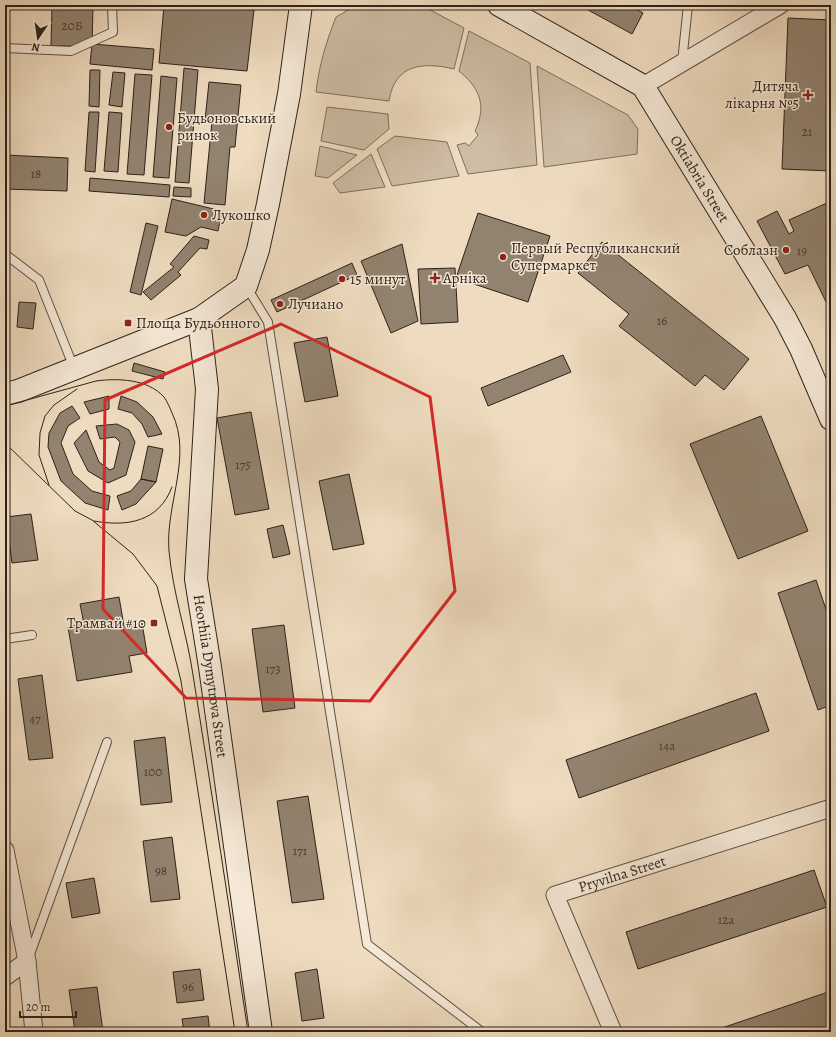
<svg xmlns="http://www.w3.org/2000/svg" width="836" height="1037" font-family="Alegreya,serif">
  <rect width="100%" height="100%" fill="#efdcc0"/>
  <filter id="stains"><feTurbulence type="fractalNoise" baseFrequency=".005" numOctaves="4"/><feColorMatrix values="0 0 0 0 .2 0 0 0 0 .09 0 0 0 0 .02 0 0 0 .5 -.17"/></filter>
  <radialGradient id="worn" r=".72"><stop offset=".6" stop-color="#630" stop-opacity="0"/><stop offset="1" stop-color="#630" stop-opacity=".3"/></radialGradient>
  <path fill="#cebca4" stroke="#7e6f5e" d="M 357,5 L 421,5 L 464,28 L 454,69 C 424,62 395,63 389,101 L 316,92 C 319,66 326,42 336,17 Z
    M 469,31 L 530,63 L 537,165 L 468,174 L 457,145 L 465,143 L 469,146 L 478,135 L 475,131 C 487,106 480,88 459,71 Z
    M 537,66 L 628,115 L 638,129 L 637,154 L 544,167 Z
    M 327,107 L 388,114 L 389,129 L 364,150 L 321,141 Z
    M 395,136 L 447,142 L 459,176 L 392,186 L 377,149 Z
    M 320,146 L 357,155 L 328,178 L 315,176 Z
    M 371,154 L 385,187 L 340,193 L 333,183 Z"/>
  <path fill="#928370" stroke="#2d2219" d="M 52,5 L 93,5 L 92,46 L 51,46 Z
    M 164,5 L 254,10 L 247,71 L 159,63 Z
    M 579,5 L 629,5 L 643,13 L 632,34 Z
    M 788,18 L 831,20 L 831,171 L 782,169 Z
    M 92,44 L 154,49 L 152,70 L 90,64 Z
    M 184,68 L 198,70 L 189,183 L 175,182 Z
    M 90,70 L 100,70 L 99,107 L 89,106 Z
    M 113,72 L 125,73 L 122,107 L 109,105 Z
    M 135,74 L 152,75 L 144,175 L 127,174 Z
    M 161,76 L 177,78 L 169,178 L 153,177 Z
    M 209,82 L 241,85 L 235,147 L 230,147 L 225,205 L 204,203 L 212,121 L 205,120 Z
    M 89,112 L 99,112 L 95,172 L 85,171 Z
    M 109,112 L 122,113 L 118,172 L 104,171 Z
    M 5,155 L 68,158 L 67,191 L 5,189 Z
    M 90,178 L 170,185 L 169,197 L 89,191 Z
    M 174,187 L 191,188 L 191,197 L 173,196 Z
    M 172,199 L 222,211 L 218,231 L 201,227 L 186,236 L 165,232 Z
    M 827,203 L 831,212 L 831,307 L 829,308 L 808,265 L 785,274 L 757,221 L 777,211 L 789,234 L 794,231 L 789,220 Z
    M 478,213 L 550,236 L 528,302 L 456,278 Z
    M 146,223 L 158,226 L 141,295 L 130,292 Z
    M 194,236 L 209,240 L 207,249 L 200,248 L 178,272 L 181,275 L 151,300 L 143,292 L 174,267 L 170,264 Z
    M 602,242 L 749,359 L 724,390 L 705,375 L 695,386 L 619,326 L 629,314 L 578,273 Z
    M 402,244 L 418,321 L 391,333 L 361,261 Z
    M 352,263 L 357,275 L 277,312 L 271,300 Z
    M 455,268 L 458,322 L 421,324 L 418,269 Z
    M 19,302 L 36,303 L 33,329 L 17,327 Z
    M 327,337 L 338,396 L 305,402 L 294,343 Z
    M 563,355 L 571,372 L 488,406 L 481,388 Z
    M 134,363 L 165,372 L 163,379 L 132,371 Z
    M 109,396 L 109,409 L 90,414 L 84,402 Z
    M 121,396 L 137,402 L 153,417 L 162,434 L 148,437 L 142,424 L 132,413 L 118,409 Z
    M 72,406 L 80,418 L 68,426 L 61,443 L 73,474 L 92,491 L 110,496 L 108,510 L 85,503 L 61,481 L 48,447 L 49,433 L 60,413 Z
    M 251,412 L 269,509 L 235,515 L 217,418 Z
    M 761,416 L 808,531 L 738,559 L 690,444 Z
    M 117,424 L 129,430 L 135,442 L 126,475 L 108,483 L 88,471 L 74,443 L 86,430 L 99,462 L 110,470 L 114,468 L 120,442 L 115,437 L 100,439 L 96,426 Z
    M 148,446 L 163,449 L 156,482 L 141,479 Z
    M 349,474 L 364,544 L 333,550 L 319,481 Z
    M 141,479 L 156,482 L 136,504 L 122,510 L 117,496 L 131,491 Z
    M 31,514 L 38,560 L 12,563 L 6,517 Z
    M 283,525 L 290,554 L 273,558 L 267,529 Z
    M 816,580 L 831,624 L 831,705 L 818,710 L 778,593 Z
    M 119,597 L 124,626 L 142,623 L 147,653 L 129,656 L 132,672 L 77,681 L 68,627 L 84,624 L 80,604 Z
    M 284,625 L 295,708 L 263,712 L 252,629 Z
    M 42,675 L 53,758 L 29,760 L 18,679 Z
    M 756,693 L 769,731 L 579,798 L 566,760 Z
    M 165,737 L 172,802 L 141,805 L 134,741 Z
    M 308,796 L 324,899 L 292,903 L 277,801 Z
    M 172,837 L 180,899 L 151,902 L 143,841 Z
    M 814,870 L 827,907 L 638,969 L 626,932 Z
    M 94,878 L 100,913 L 72,918 L 66,883 Z
    M 200,969 L 204,1000 L 177,1003 L 173,972 Z
    M 317,969 L 324,1018 L 302,1021 L 295,973 Z
    M 97,987 L 103,1032 L 75,1032 L 69,990 Z
    M 831,991 L 831,1032 L 710,1032 Z
    M 208,1016 L 210,1032 L 184,1032 L 182,1019 Z"/>
  <g fill="none" stroke-linecap="round" stroke-linejoin="round">
    <defs>
      <path id="lane" d="M 5,48 L 71,51 L 113,32 L 112,5
        M 682,62 L 688,5
        M 5,254 L 39,280 L 74,368
        M 246,286 L 268,322 L 367,944 L 482,1032
        M 5,639 L 32,635
        M 29,957 L 107,742"/>
      <g id="street">
        <path d="M 643,86 L 780,5"/>
        <path d="M 5,850 L 27,961 L 34,1032"/>
        <path d="M 5,977 L 27,961"/>
        <path id="s1" d="M 613,1032 L 555,895 L 831,808"/>
      </g>
      <g id="secondary">
        <path id="s2" d="M 499,5 L 643,86 L 785,318 L 801,349 L 831,419"/>
        <path id="s3" d="M 199,319 L 207,389 L 196,579 L 210,667 L 261,1032"/>
        <path d="M 5,394 L 18,391 L 199,319 L 246,286 L 258,250 L 268,204 L 289,94 L 301,5"/>
      </g>
    </defs>
    <use href="#lane" stroke="#5e5043" stroke-width="10"/>
    <use href="#street" stroke="#5e5043" stroke-width="19"/>
    <use href="#secondary" stroke="#2d2219" stroke-width="24"/>
    <use href="#lane" stroke="#f5e8d6" stroke-width="8"/>
    <use href="#street" stroke="#f5e8d6" stroke-width="17"/>
    <use href="#secondary" stroke="#f5e8d6" stroke-width="22"/>
    <path stroke="#2d2219" stroke-width="1" d="M 5,406 L 96,381 C 118,378 148,379 164,397 C 167,401 170,408 172,413 C 193,457 165,505 169,551 C 173,594 187,634 193,675 C 212,794 230,913 248,1032
      M 5,443 L 75,511 L 92,520 L 133,554 L 157,586 L 181,681 L 235,1032
      M 49,485 L 39,455 L 40,433 L 45,416 L 54,405 L 77,389
      M 94,521 C 127,527 159,522 172,487"/>
  </g>
  <path fill="none" stroke="#d62828" stroke-width="3" stroke-linejoin="round" d="M 281,324 L 430,397 L 455,591 L 370,701 L 186,698 L 103,609 L 105,400 Z"/>
  <g fill="#8f2418" stroke="#f5e8d6" stroke-width="1.5">
    <path d="M806 89h4v4h4v4h-4v4h-4v-4h-4v-4h4z"/>
    <circle cx="169" cy="127" r="4"/>
    <circle cx="204" cy="215" r="4"/>
    <circle cx="786" cy="250" r="4"/>
    <circle cx="503" cy="257" r="4"/>
    <path d="M433 272h4v4h4v4h-4v4h-4v-4h-4v-4h4z"/>
    <circle cx="342" cy="279" r="4"/>
    <circle cx="280" cy="304" r="4"/>
    <rect x="124" y="319" width="8" height="8" rx="2"/>
    <rect x="150" y="619" width="8" height="8" rx="2"/>
  </g>
  <g text-anchor="middle" dominant-baseline="central" stroke-width="3" stroke-linejoin="round" paint-order="stroke">
    <g font-size="13" fill="#463a2f">
      <text x="72" y="25">20Б</text>
      <text x="807" y="131">21</text>
      <text x="36" y="173">18</text>
      <text x="802" y="250">19</text>
      <text x="662" y="320">16</text>
      <text x="243" y="464">175</text>
      <text x="273" y="668">173</text>
      <text x="35" y="718">47</text>
      <text x="667" y="745">14а</text>
      <text x="153" y="771">100</text>
      <text x="300" y="850">171</text>
      <text x="161" y="870">98</text>
      <text x="726" y="919">12а</text>
      <text x="188" y="986">96</text>
    </g>
    <g font-size="15" fill="#2d2219" stroke="#f5e8d6" text-anchor="start">
      <text x="799" y="86" text-anchor="end">Дитяча<tspan x="799" dy="17">лікарня №5</tspan></text>
      <text x="177" y="118">Будьоновський<tspan x="177" dy="17">ринок</tspan></text>
      <text x="212" y="215">Лукошко</text>
      <text x="511" y="248">Первый Республиканский<tspan x="511" dy="17">Супермаркет</tspan></text>
      <text x="778" y="250" text-anchor="end">Соблазн</text>
      <text x="443" y="278">Арніка</text>
      <text x="350" y="279">15 минут</text>
      <text x="288" y="304">Лучиано</text>
      <text x="136" y="323">Площа Будьонного</text>
      <text x="146" y="623" text-anchor="end">Трамвай #10</text>
    </g>
    <g font-size="15" fill="#2d2219" stroke="#f5e8d6">
      <text stroke="none"><textPath href="#s2" startOffset="274">Oktiabria Street</textPath></text>
      <text stroke="none"><textPath href="#s3" startOffset="359">Heorhiia Dymytrova Street</textPath></text>
      <text stroke="none"><textPath href="#s1" startOffset="219">Pryvilna Street</textPath></text>
    </g>
  </g>
  <rect width="836" height="1037" fill="none" stroke="#efdcc0" stroke-width="20"/>
  <rect x="6" y="6" width="824" height="1025" fill="none" stroke="#2d2219" stroke-width="2"/>
  <rect x="10" y="10" width="816" height="1017" fill="none" stroke="#2d2219"/>
  <g transform="translate(38 38) rotate(193)" stroke="#f5e8d6" stroke-width="3" paint-order="stroke">
  <path d="M0-3L7 15L0 10L-7 15Z" fill="#2d2219"/>
  <text y="-6" font-size="11" font-weight="bold" text-anchor="middle" fill="#2d2219">N</text>
  </g>
  <path d="M20 1011v6h56v-6" fill="none" stroke="#2d2219" stroke-width="2"/>
  <text x="26" y="1011" font-size="12" fill="#2d2219" stroke="#f5e8d6" stroke-width="3" paint-order="stroke">20 m</text>
  <rect width="100%" height="100%" filter="url(#stains)"/>
  <rect width="100%" height="100%" fill="url(#worn)"/>
</svg>
